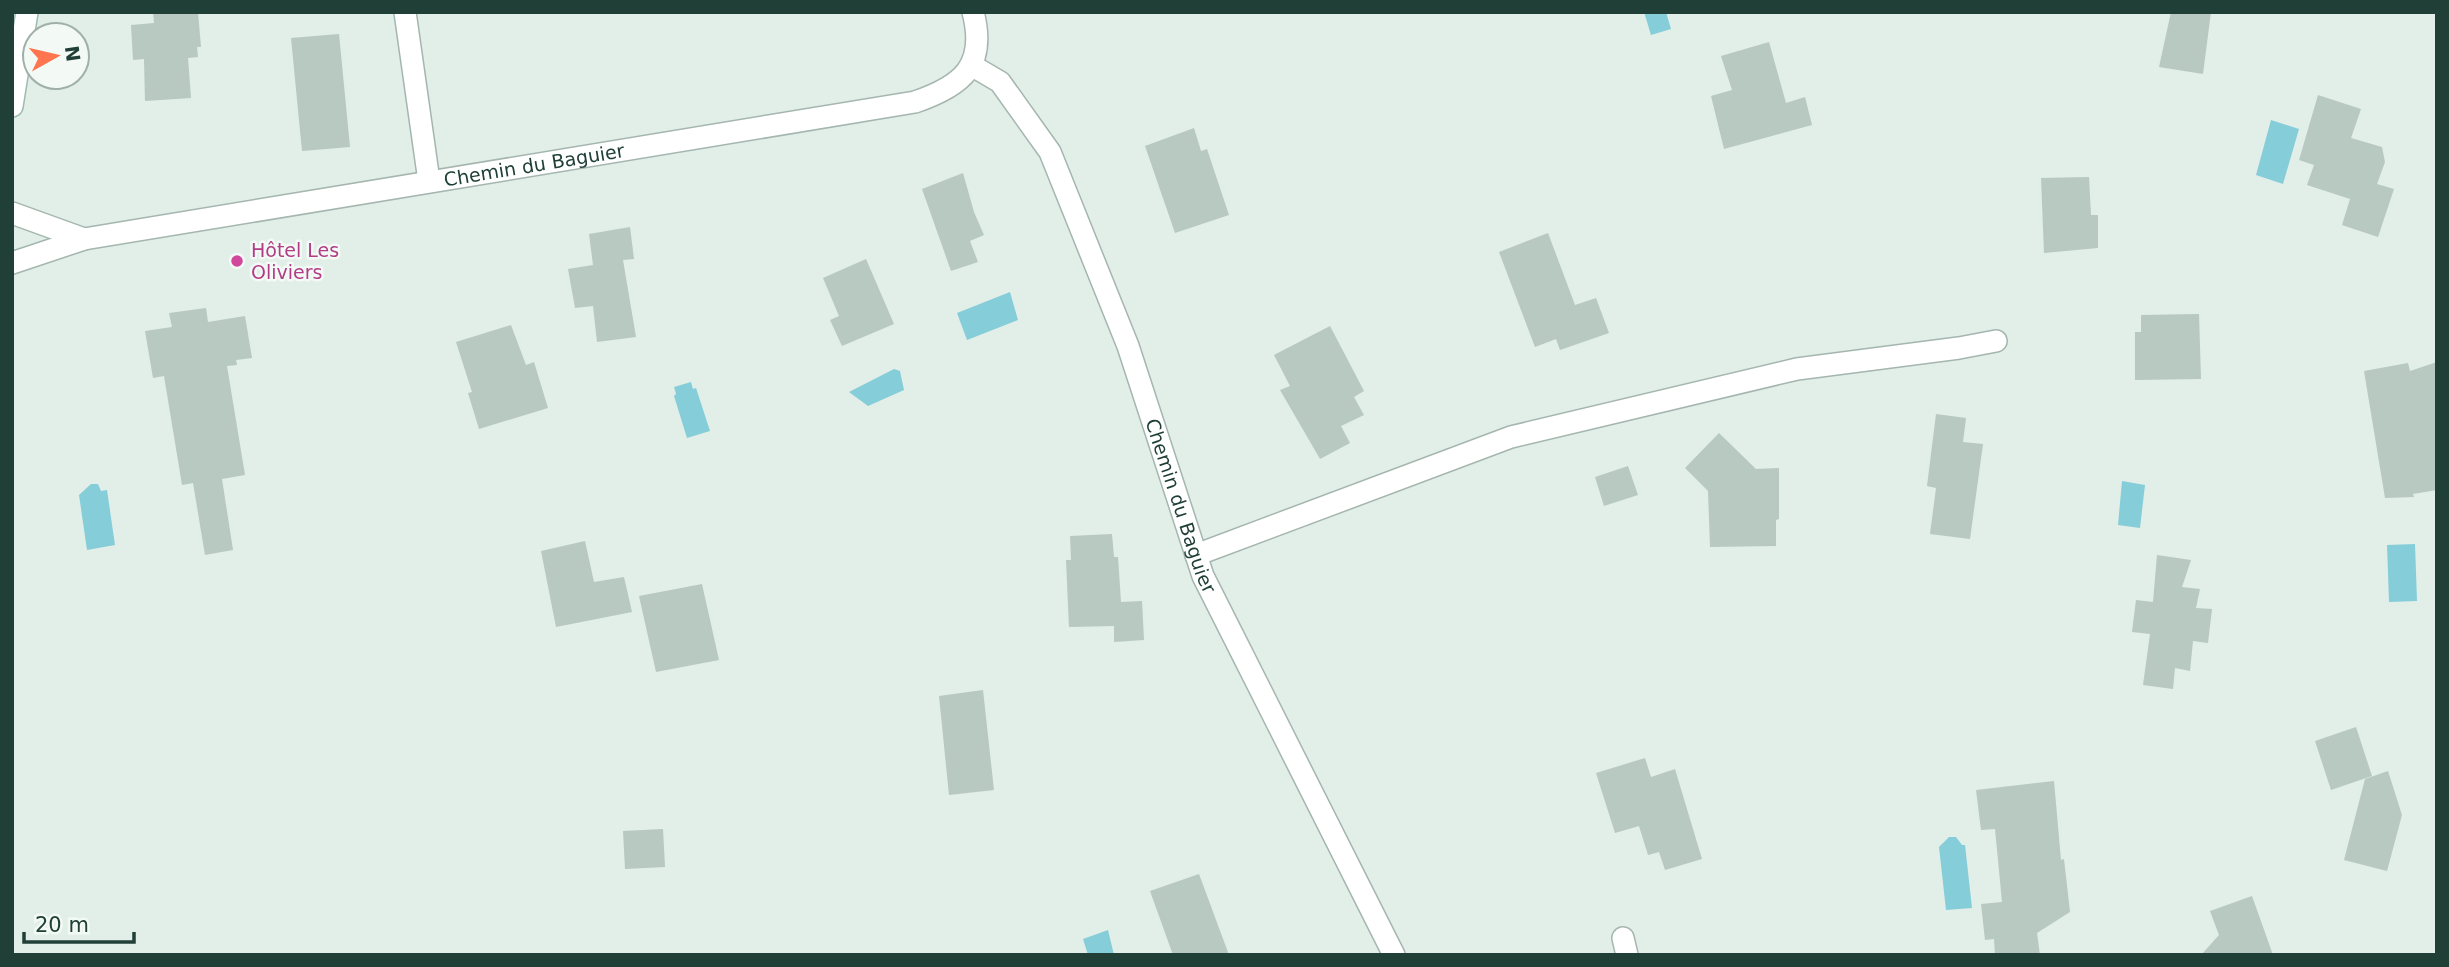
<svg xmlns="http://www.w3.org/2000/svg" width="2449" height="967" font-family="'DejaVu Sans',sans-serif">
  <rect width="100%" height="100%" fill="#e2eee8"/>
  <path fill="#85cdd8" d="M 1644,12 L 1666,12 L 1671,29 L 1651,35 Z
    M 2271,120 L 2299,129 L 2283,184 L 2256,175 Z
    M 1010,292 L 1018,320 L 967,340 L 957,313 Z
    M 894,369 L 900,371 L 904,390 L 868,406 L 849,392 Z
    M 691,382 L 693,389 L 696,388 L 710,431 L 687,438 L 674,396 L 676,394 L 674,387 Z
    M 2122,481 L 2145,485 L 2140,528 L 2118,525 Z
    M 91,484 L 98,484 L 101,491 L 107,490 L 115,545 L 87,550 L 79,495 Z
    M 2415,544 L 2417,601 L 2389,602 L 2387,545 Z
    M 1949,837 L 1956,837 L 1962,845 L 1965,845 L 1972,908 L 1946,910 L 1939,847 Z
    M 1108,930 L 1114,955 L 1088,955 L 1083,939 Z"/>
  <path fill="#b7c9c1" d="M 153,12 L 198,12 L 201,47 L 197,47 L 198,57 L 188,58 L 191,98 L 145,101 L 144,59 L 133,60 L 131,25 L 154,23 Z
    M 2171,12 L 2211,12 L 2203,74 L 2159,67 Z
    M 339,34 L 350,147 L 302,151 L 291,38 Z
    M 1769,42 L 1786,103 L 1805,97 L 1812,125 L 1724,149 L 1711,96 L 1732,90 L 1721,56 Z
    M 2318,95 L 2361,109 L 2351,138 L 2382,147 L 2385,162 L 2377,184 L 2394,189 L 2378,237 L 2342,225 L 2350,199 L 2307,185 L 2314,165 L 2299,160 Z
    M 1194,128 L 1201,151 L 1207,149 L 1229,215 L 1175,233 L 1145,146 Z
    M 963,173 L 974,212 L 984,235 L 970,241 L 978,262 L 951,271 L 922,189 Z
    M 2089,177 L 2091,215 L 2098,215 L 2098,248 L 2044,253 L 2041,178 Z
    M 630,227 L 634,259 L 623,260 L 636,337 L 597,342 L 593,306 L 575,308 L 568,269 L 593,265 L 589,234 Z
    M 1548,233 L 1575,305 L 1596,298 L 1609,333 L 1560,350 L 1556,339 L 1535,347 L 1499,252 Z
    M 866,259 L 894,324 L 842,346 L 830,320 L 839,316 L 823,278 Z
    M 206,308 L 208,322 L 245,316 L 252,358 L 236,360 L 237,365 L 227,366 L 245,475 L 222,479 L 233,550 L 205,555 L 193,483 L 182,485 L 164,376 L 153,378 L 145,331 L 172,327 L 169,313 Z
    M 2199,314 L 2201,379 L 2135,380 L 2135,332 L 2141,332 L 2141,315 Z
    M 511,325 L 526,365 L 534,362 L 548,408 L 479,429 L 468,393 L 472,392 L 456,342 Z
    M 1330,326 L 1364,391 L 1354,397 L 1364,415 L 1341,426 L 1350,443 L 1320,459 L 1280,390 L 1290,386 L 1274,355 Z
    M 2437,362 L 2437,490 L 2413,494 L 2414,497 L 2385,498 L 2364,371 L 2408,363 L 2410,371 Z
    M 1936,414 L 1966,418 L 1963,442 L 1983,444 L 1970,539 L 1930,534 L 1936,488 L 1927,486 Z
    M 1719,433 L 1756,469 L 1779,468 L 1779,519 L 1776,520 L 1776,546 L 1710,547 L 1708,491 L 1685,468 Z
    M 1628,466 L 1638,495 L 1604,506 L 1595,477 Z
    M 1112,534 L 1114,557 L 1118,557 L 1121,602 L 1142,601 L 1144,640 L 1114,642 L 1114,626 L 1069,627 L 1066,560 L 1071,560 L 1070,536 Z
    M 585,541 L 594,582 L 624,577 L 632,612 L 556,627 L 541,551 Z
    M 2157,555 L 2191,560 L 2182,587 L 2200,589 L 2196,608 L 2212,609 L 2208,643 L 2193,641 L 2190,671 L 2175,668 L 2173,689 L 2143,685 L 2150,634 L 2132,632 L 2136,600 L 2153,602 Z
    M 702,584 L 719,660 L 656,672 L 639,596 Z
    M 983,690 L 994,790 L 949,795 L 939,696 Z
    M 2356,727 L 2372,776 L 2331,790 L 2315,741 Z
    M 1645,758 L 1651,777 L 1675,769 L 1702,859 L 1665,870 L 1659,852 L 1648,855 L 1639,826 L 1615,833 L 1596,773 Z
    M 2388,771 L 2402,815 L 2387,871 L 2344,860 L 2365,779 Z
    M 2054,781 L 2061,860 L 2064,859 L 2070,912 L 2037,933 L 2040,955 L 1995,955 L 1994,939 L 1985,940 L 1981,904 L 2002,902 L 1995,829 L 1981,830 L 1976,790 Z
    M 663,829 L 665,867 L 625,869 L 623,831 Z
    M 1199,874 L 1229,955 L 1173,955 L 1150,891 Z
    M 2252,896 L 2273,955 L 2201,955 L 2219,935 L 2210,911 Z"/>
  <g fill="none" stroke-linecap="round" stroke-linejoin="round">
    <defs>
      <g id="minor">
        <path d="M 405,12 L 429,181"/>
        <path id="s1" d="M 971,65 L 1000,82 L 1050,152 L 1128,346 L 1203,576 L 1394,955"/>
        <path d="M 12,213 L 84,239"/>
        <path id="s2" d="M 12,263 L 84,239 L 915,102 C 962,86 987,66 973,12"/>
        <path d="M 1196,555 L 1511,437 L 1797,369 L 1959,348 L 1996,341"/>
        <path d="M 1623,938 L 1627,955"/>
      </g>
      <path id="secondary" d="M 12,106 L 27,12"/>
    </defs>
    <use href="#minor" stroke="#a4b6af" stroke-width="24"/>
    <use href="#secondary" stroke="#9fbab0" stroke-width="24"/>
    <use href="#minor" stroke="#fff" stroke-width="21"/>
    <use href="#secondary" stroke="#fff" stroke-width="21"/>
  </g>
  <circle fill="#d1479c" stroke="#f3faf6" stroke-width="2.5" cx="237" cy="261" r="7"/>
  <g text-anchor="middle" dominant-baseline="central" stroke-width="5" stroke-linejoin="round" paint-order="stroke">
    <g font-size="19" fill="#204037" stroke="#f3faf6">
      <text stroke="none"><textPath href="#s2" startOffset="532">Chemin du Baguier</textPath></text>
      <text stroke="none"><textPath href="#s1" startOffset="497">Chemin du Baguier</textPath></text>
    </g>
    <g font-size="19" fill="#b23c85" stroke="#f3faf6" text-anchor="start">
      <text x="251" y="250">Hôtel Les<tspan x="251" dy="22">Oliviers</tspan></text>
    </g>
  </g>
  <rect width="2449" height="967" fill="none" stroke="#204037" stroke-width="28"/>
  <g transform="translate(56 56) rotate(82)"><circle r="33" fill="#f3faf6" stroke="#9fb0aa" stroke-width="2"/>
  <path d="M0-5L12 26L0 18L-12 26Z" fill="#ff754f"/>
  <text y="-10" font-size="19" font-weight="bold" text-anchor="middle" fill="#204037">N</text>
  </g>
  <path d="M24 932v10h110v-10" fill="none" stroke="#204037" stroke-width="3.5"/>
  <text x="35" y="932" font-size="21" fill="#204037" stroke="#f3faf6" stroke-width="5" paint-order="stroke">20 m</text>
</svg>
